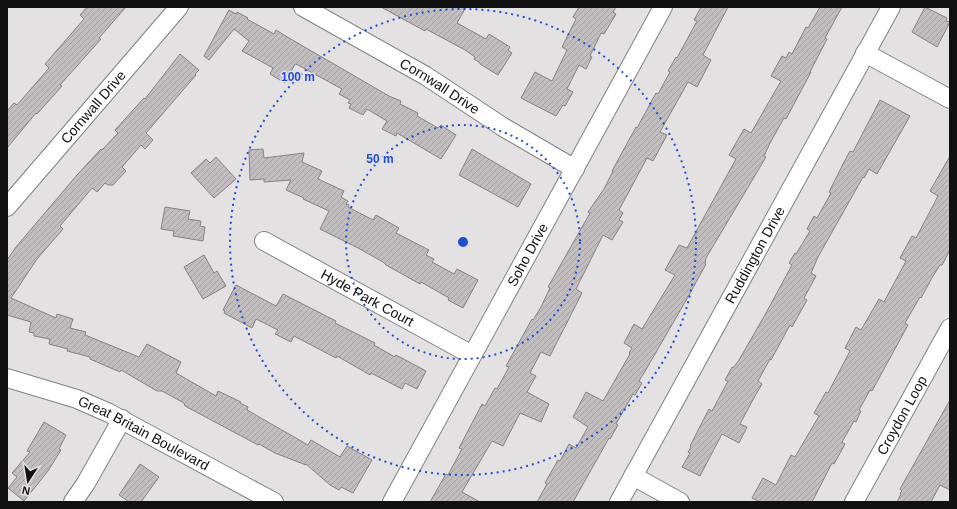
<svg xmlns="http://www.w3.org/2000/svg" width="957" height="509" font-family="Arial,sans-serif">
  <defs>
    <pattern id="building-hatch" width="6" height="6" patternUnits="userSpaceOnUse"><rect width="6" height="6" fill="#c2bebf"/><path d="M-1 1l2-2M0 6l6-6M5 7l2-2" fill="none" stroke="#a6a2a3"/></pattern>
  </defs>
  <rect width="100%" height="100%" fill="#e4e1e3"/>
  <path fill="url(#building-hatch)" stroke="#868283" d="M 87,7 L 126,7 L 99,38 L 101,39 L 60,85 L 62,86 L 37,114 L 36,113 L 7,148 L 7,111 L 14,103 L 17,105 L 49,68 L 45,64 L 84,19 L 80,15 Z
    M 381,7 L 466,7 L 457,23 L 486,39 L 489,34 L 510,47 L 508,50 L 512,53 L 498,75 L 480,64 L 480,63 L 474,59 L 475,57 L 465,50 L 426,29 L 425,31 Z
    M 579,7 L 616,7 L 613,12 L 616,14 L 604,34 L 601,33 L 590,56 L 592,57 L 586,69 L 579,65 L 567,89 L 573,92 L 565,106 L 563,105 L 556,116 L 521,98 L 535,72 L 552,81 L 567,50 L 562,47 L 576,19 L 573,17 Z
    M 701,7 L 728,7 L 703,55 L 711,60 L 697,87 L 688,82 L 660,132 L 667,135 L 653,161 L 647,158 L 619,210 L 623,213 L 619,220 L 623,222 L 612,240 L 603,235 L 576,289 L 582,293 L 550,356 L 541,352 L 530,373 L 536,376 L 527,392 L 549,404 L 541,422 L 520,413 L 503,446 L 492,441 L 462,492 L 480,502 L 430,502 L 446,474 L 448,475 L 462,449 L 459,448 L 482,404 L 485,406 L 495,388 L 497,389 L 509,367 L 506,366 L 532,319 L 533,320 L 541,307 L 550,288 L 548,287 L 590,213 L 588,212 L 604,189 L 613,171 L 612,171 L 636,127 L 637,128 L 656,93 L 658,94 L 670,72 L 668,71 L 676,57 L 677,58 L 697,21 L 694,20 Z
    M 820,7 L 842,7 L 825,38 L 827,39 L 810,72 L 811,72 L 786,119 L 784,118 L 770,143 L 764,156 L 766,157 L 706,258 L 705,264 L 706,264 L 688,297 L 644,373 L 639,381 L 642,383 L 635,395 L 633,394 L 616,424 L 618,425 L 610,439 L 609,438 L 573,502 L 537,502 L 547,484 L 545,483 L 558,460 L 560,461 L 569,444 L 576,448 L 588,427 L 573,417 L 586,392 L 603,401 L 630,354 L 629,353 L 632,348 L 624,343 L 634,324 L 642,329 L 675,275 L 665,270 L 679,245 L 687,248 L 736,159 L 729,155 L 744,129 L 751,133 L 781,81 L 771,76 L 782,56 L 786,58 L 789,52 L 792,54 L 806,27 L 808,28 Z
    M 925,7 L 947,18 L 946,21 L 950,22 L 937,47 L 912,32 Z
    M 229,10 L 236,14 L 237,12 L 248,18 L 247,19 L 274,34 L 276,30 L 289,38 L 389,96 L 401,101 L 400,104 L 418,113 L 417,116 L 438,128 L 441,125 L 456,135 L 441,159 L 397,133 L 396,136 L 382,129 L 387,121 L 367,109 L 363,115 L 349,108 L 351,104 L 348,103 L 350,100 L 339,94 L 342,89 L 298,65 L 295,64 L 285,83 L 270,74 L 273,68 L 242,51 L 249,41 L 234,29 L 209,60 L 204,56 Z
    M 180,54 L 199,70 L 195,74 L 196,75 L 146,133 L 153,140 L 145,149 L 141,145 L 122,167 L 126,171 L 113,185 L 108,185 L 105,183 L 97,192 L 92,188 L 60,226 L 63,229 L 37,259 L 11,298 L 56,318 L 57,314 L 73,319 L 70,328 L 86,332 L 85,335 L 139,357 L 147,344 L 181,362 L 176,373 L 216,396 L 218,391 L 241,402 L 240,403 L 248,407 L 247,410 L 308,445 L 311,440 L 340,457 L 347,446 L 372,460 L 353,493 L 341,487 L 339,490 L 330,485 L 306,464 L 306,465 L 275,453 L 259,444 L 258,445 L 185,406 L 184,403 L 162,391 L 157,391 L 121,370 L 120,372 L 90,359 L 90,357 L 67,351 L 68,349 L 49,344 L 50,339 L 34,336 L 34,333 L 29,332 L 31,322 L 7,315 L 7,260 L 16,247 L 77,175 L 101,149 L 102,150 L 118,133 L 115,130 L 144,98 L 145,99 Z
    M 880,100 L 910,116 L 877,174 L 869,169 L 864,178 L 863,177 L 818,257 L 811,273 L 816,276 L 804,298 L 807,300 L 792,327 L 790,325 L 771,360 L 770,359 L 758,381 L 762,384 L 755,396 L 740,424 L 747,427 L 739,443 L 722,434 L 700,476 L 682,467 L 690,453 L 688,452 L 691,447 L 690,446 L 709,409 L 712,411 L 728,381 L 725,380 L 732,367 L 733,368 L 739,360 L 766,313 L 792,265 L 789,263 L 795,253 L 796,254 L 810,231 L 807,229 L 814,216 L 817,218 L 831,193 L 829,192 L 843,164 L 850,151 L 853,152 Z
    M 263,149 L 264,158 L 304,153 L 302,162 L 322,171 L 318,179 L 344,191 L 341,197 L 348,201 L 346,204 L 349,205 L 348,207 L 373,220 L 376,215 L 399,228 L 396,233 L 429,250 L 426,255 L 434,259 L 432,262 L 454,274 L 457,269 L 478,280 L 463,308 L 448,300 L 449,298 L 421,282 L 420,284 L 386,265 L 383,262 L 358,248 L 320,229 L 329,211 L 303,199 L 304,198 L 286,190 L 291,180 L 264,182 L 264,179 L 250,180 L 249,150 Z
    M 472,149 L 531,184 L 518,207 L 459,175 Z
    M 950,156 L 950,250 L 942,265 L 940,265 L 933,276 L 921,298 L 920,297 L 905,323 L 908,325 L 872,391 L 870,390 L 859,410 L 861,411 L 856,422 L 854,421 L 842,442 L 845,444 L 834,464 L 832,463 L 812,502 L 760,502 L 752,498 L 763,478 L 776,485 L 791,455 L 795,457 L 819,416 L 814,413 L 826,392 L 828,393 L 850,351 L 845,348 L 856,327 L 861,330 L 879,299 L 884,302 L 906,261 L 900,258 L 912,236 L 916,238 L 938,196 L 930,191 Z
    M 216,157 L 236,179 L 214,198 L 191,173 L 206,159 L 210,163 Z
    M 165,207 L 190,211 L 188,219 L 201,221 L 200,226 L 205,227 L 203,241 L 173,236 L 174,231 L 161,229 Z
    M 204,255 L 214,273 L 217,271 L 226,286 L 203,299 L 184,267 Z
    M 236,285 L 276,306 L 283,294 L 336,321 L 335,323 L 375,343 L 374,345 L 395,357 L 396,355 L 426,371 L 417,389 L 405,383 L 402,389 L 371,373 L 370,375 L 337,356 L 336,358 L 294,336 L 291,342 L 275,334 L 278,330 L 256,319 L 252,328 L 224,313 L 225,311 L 223,310 Z
    M 950,400 L 950,490 L 940,485 L 931,502 L 897,502 L 901,494 L 900,493 L 902,491 L 900,489 Z
    M 44,422 L 66,435 L 59,449 L 61,450 L 48,471 L 24,501 L 8,488 L 17,477 L 12,473 L 30,452 L 27,451 Z
    M 140,464 L 159,477 L 141,502 L 129,502 L 119,495 Z"/>
  <g fill="none" stroke-linecap="round" stroke-linejoin="round">
    <defs>
      <g id="minor">
        <path id="s1" d="M 303,7 L 426,76 L 503,127 L 575,169"/>
        <path d="M 865,53 L 950,99"/>
        <path id="s2" d="M 7,207 L 179,7"/>
        <path id="s3" d="M 264,241 L 472,355"/>
        <path id="s4" d="M 7,378 L 77,399 L 109,413 L 274,502"/>
        <path d="M 633,476 L 680,502"/>
        <path d="M 73,502 L 86,483 L 122,419"/>
        <path id="s5" d="M 392,502 L 663,7"/>
        <path id="s6" d="M 619,502 L 891,7"/>
        <path id="s7" d="M 854,502 L 950,328"/>
      </g>
    </defs>
    <use href="#minor" stroke="#838081" stroke-width="20"/>
    <use href="#minor" stroke="#fff" stroke-width="18"/>
  </g>
  <g fill="none" stroke="#1d4ed8" stroke-width="2" stroke-dasharray="2 4">
    <circle cx="463" cy="242" r="117"/>
    <circle cx="463" cy="242" r="233"/>
  </g>
  <g text-anchor="middle" dominant-baseline="central" stroke-width="3" stroke-linejoin="round" paint-order="stroke">
    <g font-size="14" fill="#121112" stroke="#e4e1e3">
      <text stroke="none"><textPath href="#s1" startOffset="158">Cornwall Drive</textPath></text>
      <text stroke="none"><textPath href="#s2" startOffset="132">Cornwall Drive</textPath></text>
      <text stroke="none"><textPath href="#s5" startOffset="282">Soho Drive</textPath></text>
      <text stroke="none"><textPath href="#s6" startOffset="282">Ruddington Drive</textPath></text>
      <text stroke="none"><textPath href="#s3" startOffset="118">Hyde Park Court</textPath></text>
      <text stroke="none"><textPath href="#s7" startOffset="99">Croydon Loop</textPath></text>
      <text stroke="none"><textPath href="#s4" startOffset="148">Great Britain Boulevard</textPath></text>
    </g>
  </g>
  <circle cx="463" cy="242" r="6" fill="#1d4ed8" stroke="#e4e1e3" stroke-width="2"/>
  <g font-size="12" text-anchor="middle" font-weight="bold" fill="#1d4ed8" stroke="#e4e1e3" stroke-width="3" stroke-linejoin="round" paint-order="stroke">
    <text x="298" y="81">100 m</text>
    <text x="380" y="163">50 m</text>
  </g>
  <rect width="957" height="509" fill="none" stroke="#121112" stroke-width="16"/>
  <g transform="translate(28 481) rotate(192)" stroke="#e4e1e3" stroke-width="3" paint-order="stroke">
  <path d="M0-3L7 15L0 10L-7 15Z" fill="#121112"/>
  <text y="-6" font-size="11" font-weight="bold" text-anchor="middle" fill="#121112">N</text>
  </g>
</svg>
